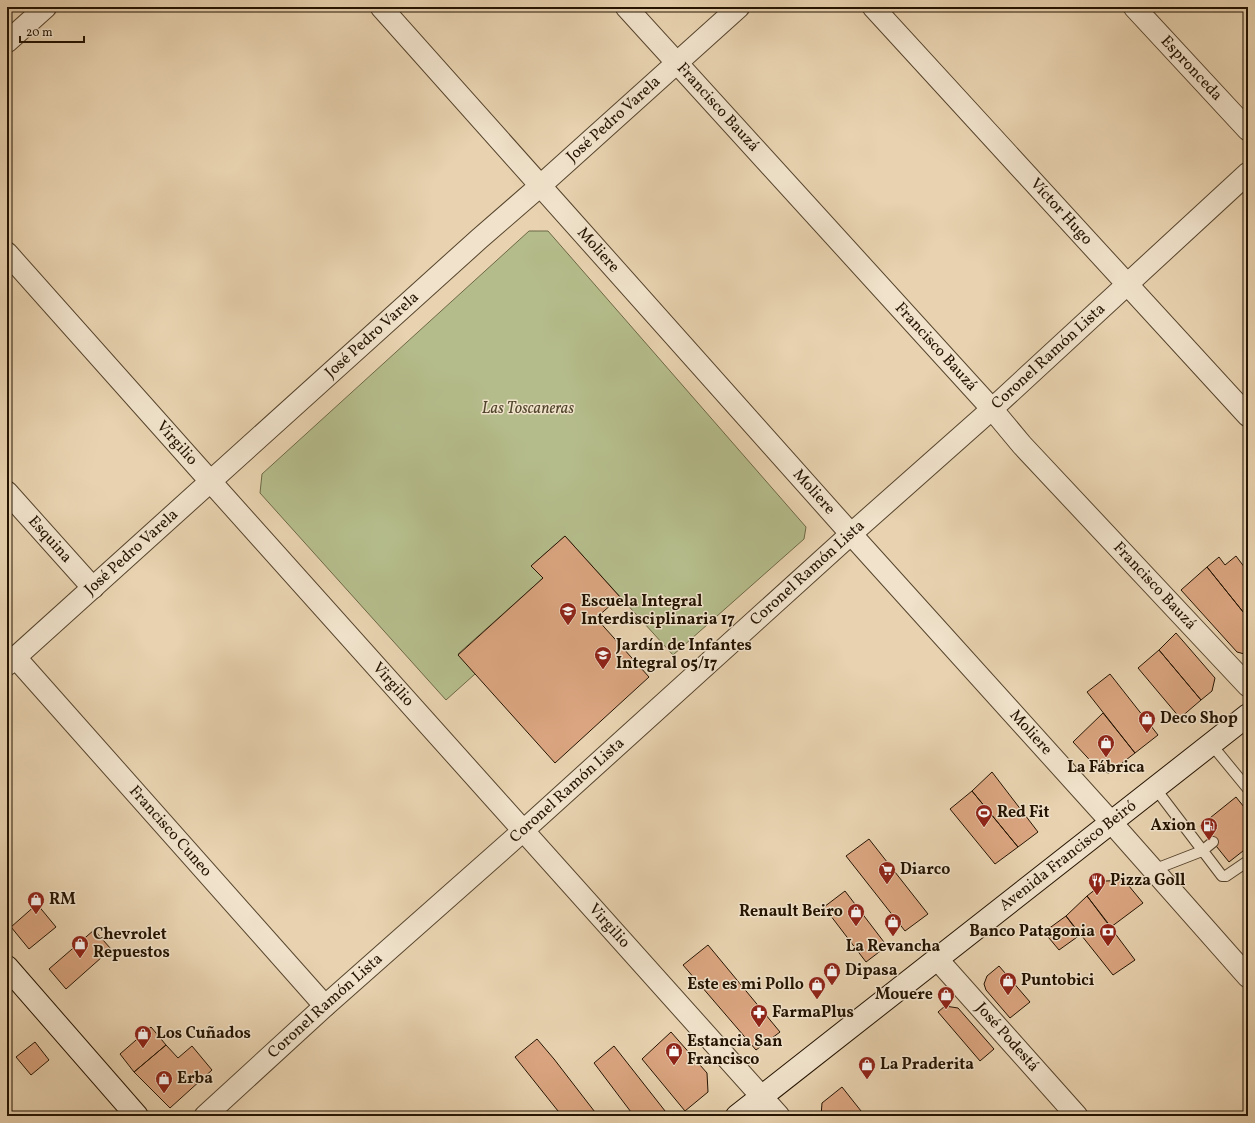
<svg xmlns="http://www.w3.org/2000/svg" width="1255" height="1123" font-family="Vollkorn,serif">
  <rect width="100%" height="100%" fill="#e8d2af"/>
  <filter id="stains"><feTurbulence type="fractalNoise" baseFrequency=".005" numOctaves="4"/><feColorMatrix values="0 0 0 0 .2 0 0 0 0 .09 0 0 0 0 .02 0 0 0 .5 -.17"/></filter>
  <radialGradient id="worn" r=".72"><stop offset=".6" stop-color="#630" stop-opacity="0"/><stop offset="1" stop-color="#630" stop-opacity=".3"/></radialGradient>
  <path fill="#b5bc8b" stroke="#6d6846" d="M 529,231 L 548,231 L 806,527 L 804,539 L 673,655 L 565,536 L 532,565 L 543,578 L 458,654 L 475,674 L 446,700 L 260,493 L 262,474 Z"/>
  <path fill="#daa580" stroke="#251402" d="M 565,536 L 620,597 L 596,618 L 649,677 L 555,763 L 458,655 L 543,578 L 531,566 Z
    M 1236,556 L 1248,572 L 1248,618 L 1207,567 L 1219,557 L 1225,565 Z
    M 1207,567 L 1248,618 L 1248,655 L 1237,652 L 1181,590 Z
    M 1176,633 L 1215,678 L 1212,691 L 1201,700 L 1159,650 Z
    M 1159,650 L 1201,700 L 1180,718 L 1138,668 Z
    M 1110,674 L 1158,735 L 1135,753 L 1087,692 Z
    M 1103,713 L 1135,753 L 1109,773 L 1100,771 L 1073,742 Z
    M 992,772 L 1038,832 L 1018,847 L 972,791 Z
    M 972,791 L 1018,847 L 995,864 L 950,809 Z
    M 1236,797 L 1244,807 L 1248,803 L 1248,847 L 1229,862 L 1200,826 Z
    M 869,839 L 928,914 L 905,931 L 846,856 Z
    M 1124,880 L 1143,903 L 1111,927 L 1087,896 L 1106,881 Z
    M 845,891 L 887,946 L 866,962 L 824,907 Z
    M 1087,896 L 1135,960 L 1113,975 L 1066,916 Z
    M 37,904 L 56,927 L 29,949 L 11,927 Z
    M 1066,916 L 1080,935 L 1059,950 L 1044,932 Z
    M 94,930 L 111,949 L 66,989 L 49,969 Z
    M 708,945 L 780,1032 L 756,1050 L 683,965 Z
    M 999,966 L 1030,1002 L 1010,1018 L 986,990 L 984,984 L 987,976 Z
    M 945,1006 L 958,1008 L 994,1049 L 980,1061 L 938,1012 Z
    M 151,1027 L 166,1045 L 134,1072 L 120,1054 Z
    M 671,1032 L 707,1073 L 708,1092 L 685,1111 L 642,1059 Z
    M 537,1039 L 554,1059 L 598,1116 L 562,1116 L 515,1057 Z
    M 35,1042 L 49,1060 L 31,1075 L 16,1057 Z
    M 166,1045 L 178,1058 L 192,1046 L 212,1070 L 170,1108 L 134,1072 Z
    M 614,1046 L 669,1116 L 634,1116 L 594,1063 Z
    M 842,1087 L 865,1116 L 821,1116 L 822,1103 Z"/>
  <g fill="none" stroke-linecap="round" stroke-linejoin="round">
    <defs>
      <path id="lane" d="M 1211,744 L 1248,789
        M 1155,788 L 1222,876 L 1226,876 L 1248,861
        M 1153,870 L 1202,851 L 1213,842"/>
      <g id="street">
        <path id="s1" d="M 381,7 L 851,534 L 1111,822 L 1248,977"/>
        <path id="s2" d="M 626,7 L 992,409 L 1022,445 L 1248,686"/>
        <path id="s3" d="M 873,7 L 1248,416"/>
        <path id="s4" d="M 1134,7 L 1248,130"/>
        <path d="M 7,42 L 46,7"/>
        <path id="s5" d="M 7,253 L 211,482 L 779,1116"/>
        <path id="s6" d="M 7,492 L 93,588"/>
        <path id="s7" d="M 16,658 L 325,1006"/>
        <path id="s8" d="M 7,665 L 479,239 L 540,186 L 739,7"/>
        <path id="s9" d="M 937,959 L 1077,1116"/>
        <path id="s10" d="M 205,1116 L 325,1006 L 524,830 L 851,534 L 992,409 L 1248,173"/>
      </g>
      <g id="secondary">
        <path d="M 7,967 L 137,1116"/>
        <path id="s11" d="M 737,1116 L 1248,715"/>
      </g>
    </defs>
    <use href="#lane" stroke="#56442d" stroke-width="12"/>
    <use href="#street" stroke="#56442d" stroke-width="23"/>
    <use href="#secondary" stroke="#251402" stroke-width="24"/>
    <use href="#lane" stroke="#f0e2cb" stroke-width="10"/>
    <use href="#street" stroke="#f0e2cb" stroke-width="21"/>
    <use href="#secondary" stroke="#f0e2cb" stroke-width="22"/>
  </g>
  <defs>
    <symbol id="school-pin" viewBox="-11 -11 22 30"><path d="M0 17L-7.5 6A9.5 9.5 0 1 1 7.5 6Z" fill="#8f2418" stroke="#f0e2cb"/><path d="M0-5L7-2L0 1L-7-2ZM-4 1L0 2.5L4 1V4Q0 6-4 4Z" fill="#fff"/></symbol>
    <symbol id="shop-pin" viewBox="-11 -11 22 30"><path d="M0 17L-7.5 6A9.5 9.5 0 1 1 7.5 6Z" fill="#8f2418" stroke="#f0e2cb"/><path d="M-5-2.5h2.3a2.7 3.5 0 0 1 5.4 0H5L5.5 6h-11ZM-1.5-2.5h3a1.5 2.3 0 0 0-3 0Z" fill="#fff"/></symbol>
    <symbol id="stadium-pin" viewBox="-11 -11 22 30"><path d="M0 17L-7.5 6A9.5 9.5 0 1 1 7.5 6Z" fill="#8f2418" stroke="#f0e2cb"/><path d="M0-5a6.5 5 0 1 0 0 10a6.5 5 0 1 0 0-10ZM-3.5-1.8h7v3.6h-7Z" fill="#fff"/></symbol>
    <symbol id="fuel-pin" viewBox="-11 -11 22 30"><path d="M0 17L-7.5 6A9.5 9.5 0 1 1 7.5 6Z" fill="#8f2418" stroke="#f0e2cb"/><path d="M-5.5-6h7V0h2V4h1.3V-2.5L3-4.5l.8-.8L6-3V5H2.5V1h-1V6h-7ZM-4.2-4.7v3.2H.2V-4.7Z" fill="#fff"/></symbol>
    <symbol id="supermarket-pin" viewBox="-11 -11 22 30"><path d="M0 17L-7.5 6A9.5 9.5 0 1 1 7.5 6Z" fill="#8f2418" stroke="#f0e2cb"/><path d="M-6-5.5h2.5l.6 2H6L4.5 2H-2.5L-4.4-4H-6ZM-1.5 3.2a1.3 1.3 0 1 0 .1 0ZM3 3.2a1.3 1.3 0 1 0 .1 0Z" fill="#fff"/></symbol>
    <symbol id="restaurant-pin" viewBox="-11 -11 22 30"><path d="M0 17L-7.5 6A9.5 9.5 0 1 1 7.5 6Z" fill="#8f2418" stroke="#f0e2cb"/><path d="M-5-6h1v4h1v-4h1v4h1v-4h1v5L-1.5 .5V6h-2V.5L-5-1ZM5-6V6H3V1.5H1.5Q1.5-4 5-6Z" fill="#fff"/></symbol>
    <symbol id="bank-pin" viewBox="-11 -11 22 30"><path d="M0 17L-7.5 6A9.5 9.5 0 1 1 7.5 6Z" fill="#8f2418" stroke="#f0e2cb"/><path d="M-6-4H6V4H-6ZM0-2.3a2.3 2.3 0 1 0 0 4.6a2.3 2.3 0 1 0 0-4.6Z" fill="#fff"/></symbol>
    <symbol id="pharmacy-pin" viewBox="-11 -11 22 30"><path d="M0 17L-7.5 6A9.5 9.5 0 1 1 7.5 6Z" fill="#8f2418" stroke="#f0e2cb"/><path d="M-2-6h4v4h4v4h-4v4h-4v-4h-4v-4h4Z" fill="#fff"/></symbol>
  </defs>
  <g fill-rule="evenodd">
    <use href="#school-pin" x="558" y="601" width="20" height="27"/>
    <use href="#school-pin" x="593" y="645" width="20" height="27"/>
    <use href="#shop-pin" x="1137" y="709" width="20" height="27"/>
    <use href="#shop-pin" x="1096" y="733" width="20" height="27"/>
    <use href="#stadium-pin" x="974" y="803" width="20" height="27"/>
    <use href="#fuel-pin" x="1199" y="816" width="20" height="27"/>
    <use href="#supermarket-pin" x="877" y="860" width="20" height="27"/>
    <use href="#restaurant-pin" x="1087" y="871" width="20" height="27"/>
    <use href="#shop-pin" x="26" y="890" width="20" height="27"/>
    <use href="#shop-pin" x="846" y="902" width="20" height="27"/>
    <use href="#shop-pin" x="883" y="912" width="20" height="27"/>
    <use href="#bank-pin" x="1098" y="922" width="20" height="27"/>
    <use href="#shop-pin" x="70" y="934" width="20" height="27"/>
    <use href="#shop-pin" x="822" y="961" width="20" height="27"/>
    <use href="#shop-pin" x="998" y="971" width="20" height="27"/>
    <use href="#shop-pin" x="807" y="975" width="20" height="27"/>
    <use href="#shop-pin" x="936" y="985" width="20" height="27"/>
    <use href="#pharmacy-pin" x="749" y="1003" width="20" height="27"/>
    <use href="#shop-pin" x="133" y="1024" width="20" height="27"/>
    <use href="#shop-pin" x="664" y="1041" width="20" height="27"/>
    <use href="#shop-pin" x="857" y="1055" width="20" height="27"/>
    <use href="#shop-pin" x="154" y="1069" width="20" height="27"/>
  </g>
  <g text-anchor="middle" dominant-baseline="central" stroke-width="3" stroke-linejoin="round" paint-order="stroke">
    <g font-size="16" fill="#251402" stroke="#f0e2cb">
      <text stroke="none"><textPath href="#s4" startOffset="84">Espronceda</textPath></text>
      <text stroke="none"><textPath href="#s2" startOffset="136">Francisco Bauzá</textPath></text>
      <text stroke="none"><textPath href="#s8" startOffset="816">José Pedro Varela</textPath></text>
      <text stroke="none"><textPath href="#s3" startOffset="278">Víctor Hugo</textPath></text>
      <text stroke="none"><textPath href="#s1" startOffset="326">Moliere</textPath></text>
      <text stroke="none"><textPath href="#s8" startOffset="492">José Pedro Varela</textPath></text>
      <text stroke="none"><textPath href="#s2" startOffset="460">Francisco Bauzá</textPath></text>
      <text stroke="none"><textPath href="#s10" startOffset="1135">Coronel Ramón Lista</textPath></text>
      <text stroke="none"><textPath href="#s5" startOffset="255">Virgilio</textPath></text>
      <text stroke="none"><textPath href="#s1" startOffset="650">Moliere</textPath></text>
      <text stroke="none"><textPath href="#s6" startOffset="64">Esquina</textPath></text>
      <text stroke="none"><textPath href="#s8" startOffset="168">José Pedro Varela</textPath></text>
      <text stroke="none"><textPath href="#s10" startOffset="811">Coronel Ramón Lista</textPath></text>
      <text stroke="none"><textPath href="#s2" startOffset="784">Francisco Bauzá</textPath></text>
      <text stroke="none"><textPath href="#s5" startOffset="579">Virgilio</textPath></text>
      <text stroke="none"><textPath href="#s1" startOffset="974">Moliere</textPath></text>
      <text stroke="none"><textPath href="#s10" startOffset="487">Coronel Ramón Lista</textPath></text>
      <text stroke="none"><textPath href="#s7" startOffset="232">Francisco Cuneo</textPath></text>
      <text stroke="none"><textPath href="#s11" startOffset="421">Avenida Francisco Beiró</textPath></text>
      <text stroke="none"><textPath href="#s5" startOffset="903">Virgilio</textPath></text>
      <text stroke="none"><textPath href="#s10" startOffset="163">Coronel Ramón Lista</textPath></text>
      <text stroke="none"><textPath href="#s9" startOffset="105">José Podestá</textPath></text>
    </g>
    <g font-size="16" font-style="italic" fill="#50462b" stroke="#f0e2cb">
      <text x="528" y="409">Las Toscaneras</text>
    </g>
    <g font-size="16" font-weight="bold" fill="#251402" stroke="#f0e2cb" text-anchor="start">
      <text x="581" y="602">Escuela Integral<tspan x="581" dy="18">Interdisciplinaria 17</tspan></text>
      <text x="616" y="646">Jardín de Infantes<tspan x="616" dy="18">Integral 05/17</tspan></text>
      <text x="1160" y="719">Deco Shop</text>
      <text x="1106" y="768" text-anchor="middle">La Fábrica</text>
      <text x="997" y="813">Red Fit</text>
      <text x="1196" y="826" text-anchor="end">Axion</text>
      <text x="900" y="870">Diarco</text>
      <text x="1110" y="881">Pizza Goll</text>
      <text x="49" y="900">RM</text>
      <text x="843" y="912" text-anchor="end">Renault Beiro</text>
      <text x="1095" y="932" text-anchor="end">Banco Patagonia</text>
      <text x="93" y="935">Chevrolet<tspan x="93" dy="18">Repuestos</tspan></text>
      <text x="893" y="947" text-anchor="middle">La Revancha</text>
      <text x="845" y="971">Dipasa</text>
      <text x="1021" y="981">Puntobici</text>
      <text x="804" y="985" text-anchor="end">Este es mi Pollo</text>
      <text x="933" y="995" text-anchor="end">Mouere</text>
      <text x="772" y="1013">FarmaPlus</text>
      <text x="156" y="1034">Los Cuñados</text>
      <text x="687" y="1042">Estancia San<tspan x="687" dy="18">Francisco</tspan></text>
      <text x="880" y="1065">La Praderita</text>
      <text x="177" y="1079">Erba</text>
    </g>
  </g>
  <rect width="1255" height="1123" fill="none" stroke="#e8d2af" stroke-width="24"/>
  <rect x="8" y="8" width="1239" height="1107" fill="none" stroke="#251402" stroke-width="2"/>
  <rect x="12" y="12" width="1231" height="1099" fill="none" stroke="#251402"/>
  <path d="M20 36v6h64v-6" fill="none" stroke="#251402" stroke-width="2"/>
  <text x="26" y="36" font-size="12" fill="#251402" stroke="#f0e2cb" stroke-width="3" paint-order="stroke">20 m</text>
  <rect width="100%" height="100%" filter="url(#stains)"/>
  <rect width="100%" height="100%" fill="url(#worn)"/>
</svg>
